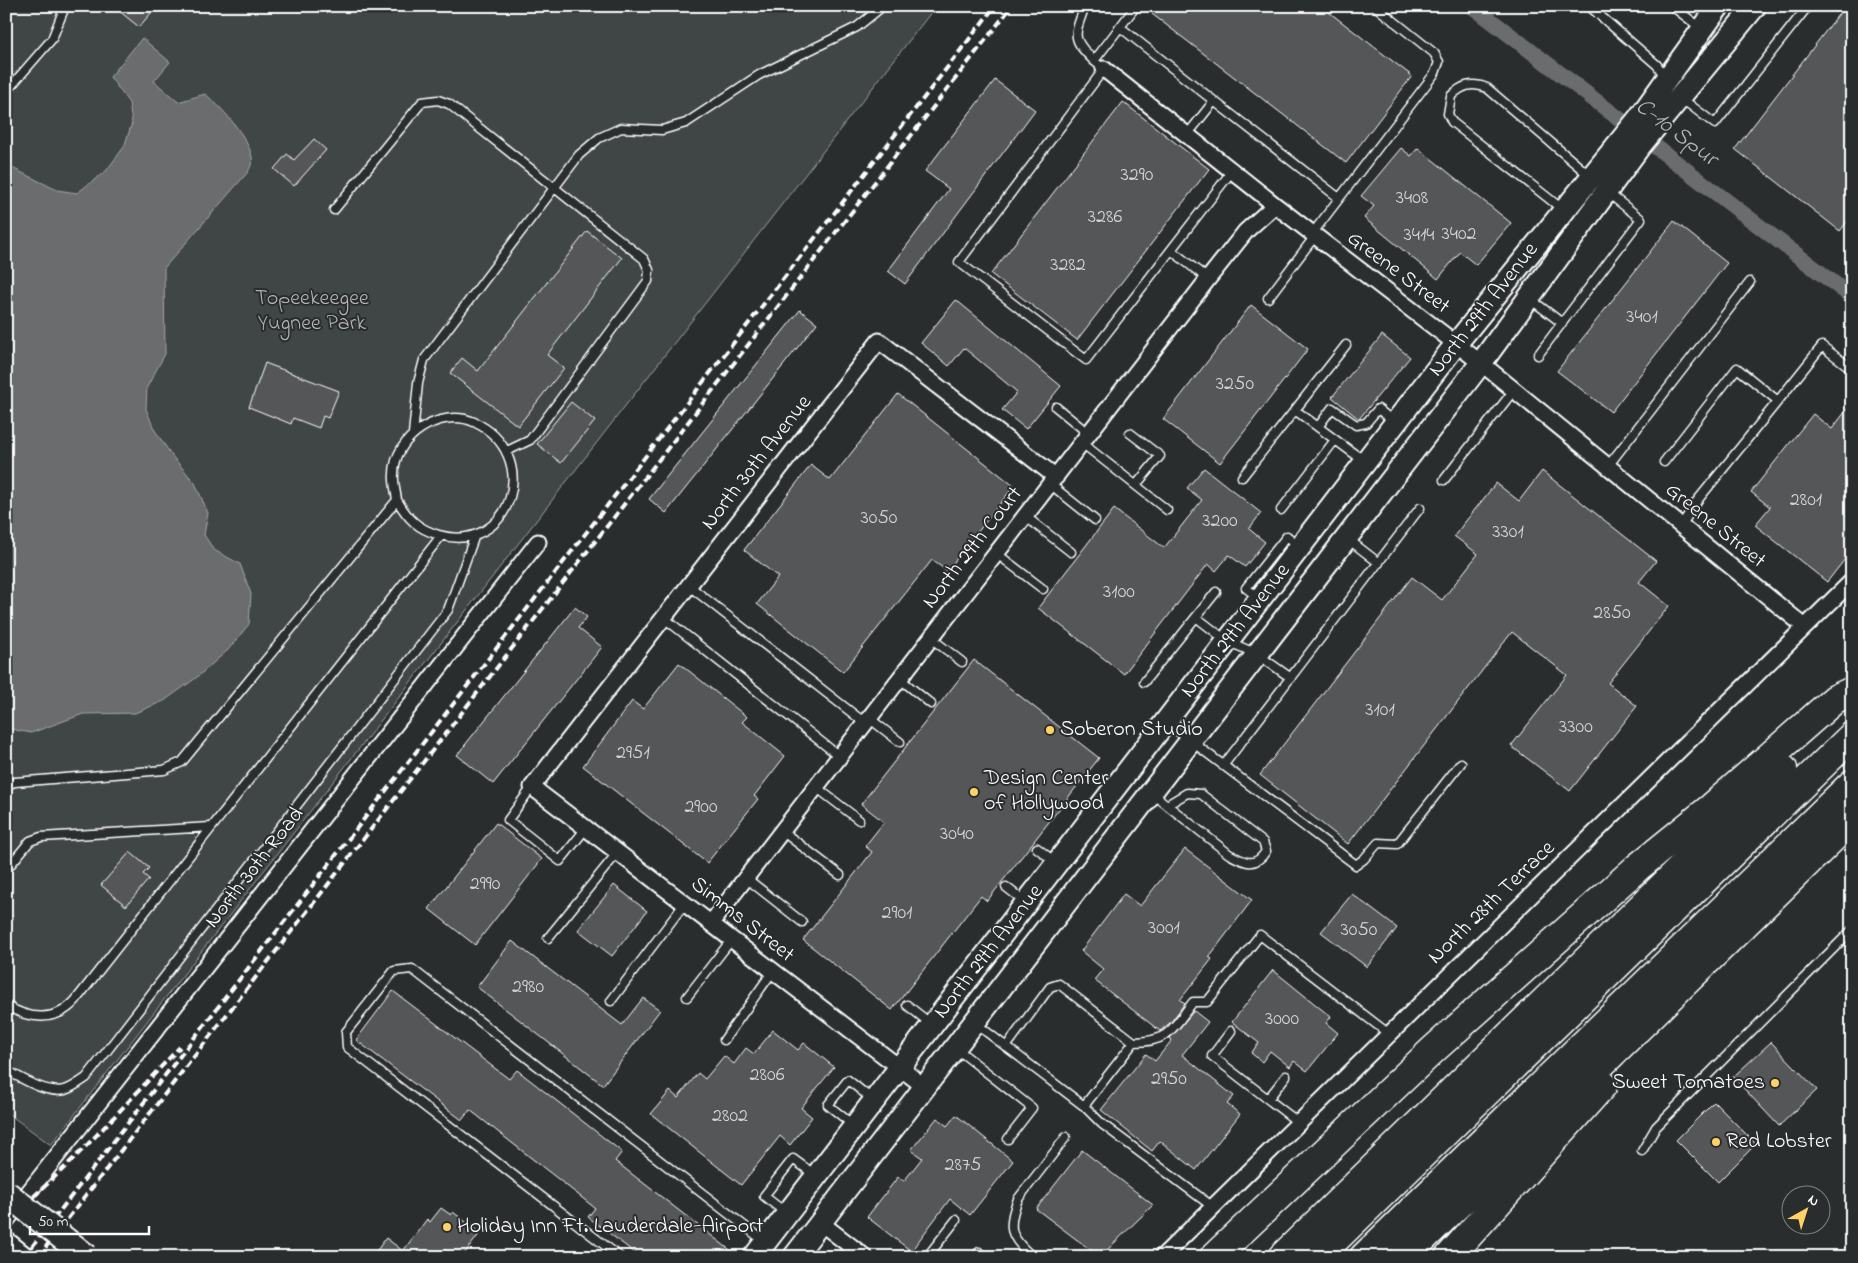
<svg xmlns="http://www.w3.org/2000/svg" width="1858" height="1263" font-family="'Indie Flower',sans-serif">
  <rect width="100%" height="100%" fill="#2a2d2e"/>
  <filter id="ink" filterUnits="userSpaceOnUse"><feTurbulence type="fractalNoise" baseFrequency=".02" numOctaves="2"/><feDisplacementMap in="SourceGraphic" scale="10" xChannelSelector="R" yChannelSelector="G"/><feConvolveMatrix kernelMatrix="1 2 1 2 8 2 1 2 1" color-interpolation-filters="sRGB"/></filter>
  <g filter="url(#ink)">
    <path fill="#414445" stroke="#a0a2a2" d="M 6,6 L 936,6 L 51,1145 L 6,1112 Z"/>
    <path fill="#6a6c6d" stroke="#a6a7a7" d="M 142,38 L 170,62 L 154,81 L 178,102 L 205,94 C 221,106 248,137 252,157 C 253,162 250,168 248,172 L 164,268 L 165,354 L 147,387 L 146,409 L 154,429 L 172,456 L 195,483 L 208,513 L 204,535 L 214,550 L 240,564 L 251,594 L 249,624 L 228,650 L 196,678 L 164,701 L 135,713 L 83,714 L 31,733 L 6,728 L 6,165 L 57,190 L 77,193 L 106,171 L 124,147 L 132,123 L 129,103 L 110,77 Z"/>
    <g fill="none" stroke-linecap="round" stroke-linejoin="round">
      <path stroke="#6a6c6d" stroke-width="16" d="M 1472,6 L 1852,297"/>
    </g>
    <path fill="#555758" stroke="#fff" d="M 113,6 L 157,6 L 139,27 Z
      M 1157,6 L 1321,6 L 1412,76 L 1346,163 L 1152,14 Z
      M 1845,6 L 1852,6 L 1852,215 L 1840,231 L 1735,149 Z
      M 995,80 L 1035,110 L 905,284 L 888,271 L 949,189 L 925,171 Z
      M 1123,102 L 1209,169 L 1077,340 L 991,274 Z
      M 314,139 L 326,150 L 294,186 L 274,169 L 287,154 L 294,160 Z
      M 1401,148 L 1411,156 L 1418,148 L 1511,223 L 1476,265 L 1460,252 L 1438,279 L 1364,218 L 1374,206 L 1361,196 Z
      M 1674,221 L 1727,263 L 1611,412 L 1557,371 Z
      M 587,231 L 622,258 L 547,355 L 564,368 L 518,426 L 450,373 L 462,358 L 478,371 Z
      M 956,300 L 1061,386 L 1026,429 L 1002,410 L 1017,392 L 964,348 L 949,366 L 921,343 Z
      M 1251,305 L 1308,349 L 1220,463 L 1163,419 Z
      M 800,310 L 817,323 L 666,513 L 649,499 Z
      M 1382,335 L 1410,357 L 1359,419 L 1332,397 Z
      M 265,363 L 339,391 L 328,418 L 323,416 L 319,428 L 293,418 L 291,424 L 249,407 Z
      M 898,394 L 1014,486 L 947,571 L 932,560 L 843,672 L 757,604 L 778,577 L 744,550 L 811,465 L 830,480 Z
      M 571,402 L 595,421 L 561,463 L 537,444 Z
      M 1852,403 L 1852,550 L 1827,582 L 1755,525 L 1770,507 L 1751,492 L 1813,414 L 1832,429 Z
      M 1204,468 L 1261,513 L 1249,529 L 1265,542 L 1245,567 L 1229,555 L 1216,571 L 1208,564 L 1124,674 L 1038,608 L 1114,509 L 1164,548 L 1202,500 L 1187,488 Z
      M 1542,471 L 1656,561 L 1639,582 L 1669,606 L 1608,683 L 1637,706 L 1570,791 L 1511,746 L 1567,675 L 1512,632 L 1348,844 L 1260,775 L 1412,577 L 1442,600 L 1478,554 L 1454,536 L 1496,483 L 1519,501 Z
      M 575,607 L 587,617 L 578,628 L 602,647 L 493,784 L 457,755 Z
      M 974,660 L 1099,758 L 987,901 L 981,896 L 892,1010 L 803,940 L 872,852 L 865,846 L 884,822 L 861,804 Z
      M 679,663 L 747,717 L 742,722 L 785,756 L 754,796 L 758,799 L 707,863 L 583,766 L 632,701 L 643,709 Z
      M 496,823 L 542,859 L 475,945 L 429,909 Z
      M 1185,849 L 1252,900 L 1209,957 L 1212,959 L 1180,1000 L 1185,1003 L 1171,1022 L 1160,1031 L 1094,980 L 1103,969 L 1081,951 L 1124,894 L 1140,906 Z
      M 130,852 L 149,868 L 143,874 L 149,879 L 126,906 L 101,885 Z
      M 614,885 L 647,911 L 612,956 L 578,930 Z
      M 1352,894 L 1397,928 L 1367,967 L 1321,932 Z
      M 512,941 L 622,1025 L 643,998 L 660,1010 L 603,1085 L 477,987 Z
      M 1273,970 L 1331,1017 L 1326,1023 L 1338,1033 L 1307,1071 L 1294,1061 L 1290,1067 L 1270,1051 L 1262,1062 L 1251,1053 L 1259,1043 L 1232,1022 Z
      M 393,991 L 509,1079 L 517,1070 L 622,1152 L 615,1161 L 739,1257 L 640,1257 L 588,1217 L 595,1208 L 470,1110 L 462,1120 L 356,1040 Z
      M 1194,1011 L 1208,1022 L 1182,1055 L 1234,1096 L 1227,1104 L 1240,1114 L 1196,1170 L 1160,1141 L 1152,1151 L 1101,1110 L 1146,1054 L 1155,1061 L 1172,1040 L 1170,1038 Z
      M 773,1030 L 798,1050 L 804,1043 L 834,1067 L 801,1108 L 812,1117 L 790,1145 L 780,1136 L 741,1185 L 651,1114 L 670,1091 L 678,1098 L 698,1073 L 705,1079 L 724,1056 L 734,1064 L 746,1048 L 754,1054 Z
      M 1771,1042 L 1817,1090 L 1779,1126 L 1733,1077 Z
      M 1714,1102 L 1756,1144 L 1718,1182 L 1676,1140 Z
      M 956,1115 L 1013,1161 L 970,1215 L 950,1199 L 911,1251 L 867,1217 L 898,1177 L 904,1181 L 922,1158 L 911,1150 L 937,1118 L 947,1126 Z
      M 1082,1150 L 1153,1205 L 1100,1257 L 1036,1209 Z
      M 441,1208 L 451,1215 L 453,1212 L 480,1233 L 462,1257 L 372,1257 L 386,1238 L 403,1251 L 427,1219 L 430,1222 Z"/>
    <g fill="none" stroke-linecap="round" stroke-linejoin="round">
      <defs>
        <path id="lane" d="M 1085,6 C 1074,36 1071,38 1094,61
          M 1136,6 L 1120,27 L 1214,101 L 1187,135
          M 1589,6 L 1657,65 L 1665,77
          M 1672,6 L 1701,28
          M 1120,27 L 1094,61 L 1104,69 L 959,262 L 1086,360 L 1232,171
          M 6,85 L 12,85 L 52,39 L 64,9 L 63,6
          M 1681,98 L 1715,124 L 1808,6
          M 1214,101 L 1339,198
          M 1562,209 L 1452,122 L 1448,114 L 1451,96 C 1462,85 1472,82 1487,88 L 1590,176
          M 334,210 L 422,102 L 438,100 L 449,104 L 644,259 L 649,270 L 648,281 L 530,440 L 507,451
          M 1312,234 L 1435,73 L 1439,62 L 1434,53 L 1375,6
          M 1171,250 L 1208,279
          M 1268,298 L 1315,236
          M 1529,298 L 1562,323 L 1641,219 L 1607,192
          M 1538,355 L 1562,323
          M 1056,407 L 1089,434
          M 1295,410 L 1346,345
          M 1318,427 L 1332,408 L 1356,425 L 1366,423 L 1378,409 L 1394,422
          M 1130,433 L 1160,456 L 1136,485
          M 413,434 L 418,383 L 424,360 L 579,155 L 599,138 L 621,128 L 662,130 L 686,123 L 759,75 L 857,27 L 883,6
          M 1082,443 L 1167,510
          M 1664,462 L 1737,368 L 1778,401 L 1822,346 L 1852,369
          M 1608,466 L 1750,282
          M 1242,477 L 1295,410 L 1364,461
          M 1444,480 L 1514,390
          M 1050,484 L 1095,520
          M 1281,510 L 1335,440
          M 1025,516 L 1071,552
          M 1681,526 L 1697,501 L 1778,401
          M 1348,539 L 1379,563
          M 996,553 L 1043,589
          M 688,585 L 865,723
          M 1259,598 L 1246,588 L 1287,536 L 1299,546
          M 663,617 L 839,756
          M 1196,617 L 1216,592
          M 931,638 L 962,662
          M 899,678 L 931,704
          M 1144,682 L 1196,617 L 1227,641 L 1257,654 L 1291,678
          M 869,718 L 900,742
          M 1167,723 L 1356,865 L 1364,859 L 1378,843 L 1397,844 L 1461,763
          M 1223,766 L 1420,508
          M 6,785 L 15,782 L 164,770 L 182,762 L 397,500 C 396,492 393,482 394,474 C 394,437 440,407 474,422 C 543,454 512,555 439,535 C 418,529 408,519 397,500
          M 532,787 L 508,820 L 560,861 L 587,827
          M 816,787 L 859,820
          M 1153,794 L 1229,854 C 1244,862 1255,869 1266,851 L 1263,842 L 1201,794 L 1187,793 L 1167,805
          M 782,831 L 840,875
          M 1037,848 L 1055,862
          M 6,870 L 30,841 L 41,837 L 211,827
          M 746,878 L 802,922
          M 1006,887 L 1024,901
          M 548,938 L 618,852
          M 687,997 L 732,939
          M 611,1001 L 685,903
          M 6,1005 C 29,1020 56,1022 75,1001 L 441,536
          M 907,1005 L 931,1024
          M 975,1023 L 1084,1106 L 1102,1124 L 1213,1207
          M 1231,1031 L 1212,1056 L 1299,1123
          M 724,1040 L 773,971
          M 1006,1047 L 1050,987 L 1059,984 L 1134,1042
          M 957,1049 L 1032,1108 L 1008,1139
          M 6,1070 C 23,1079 46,1094 65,1090 C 72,1088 80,1082 86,1078 L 448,610 L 475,535
          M 1268,1099 L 1286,1076
          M 1084,1106 L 1134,1042 C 1169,1042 1173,1028 1193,1002 L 1207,1002 L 1260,935 L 1389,1034
          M 853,1125 L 828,1105 L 848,1080 L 873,1100
          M 1642,1151 L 1656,1127 L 1852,930
          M 786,1213 L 764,1196 L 793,1159 L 815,1175
          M 620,1257 L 347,1047 L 346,1032 L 394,971 L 412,969 L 764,1241
          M 927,1257 L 956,1220
          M 975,1257 L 979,1252
          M 1033,1257 C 1009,1237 1007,1227 1018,1199 L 1066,1137"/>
        <path id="street" d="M 1104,69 L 1275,205 L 1481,363 L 1804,626
          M 711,923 L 1208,279 L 1246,231 L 1275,205
          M 925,1087 L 532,787 L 879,341 L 1056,477
          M 6,1221 L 538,542
          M 821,1223 L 865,1257
          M 1162,1257 L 1852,581"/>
        <path id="secondary" d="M 754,1257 L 1456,344 L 1639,118 L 1719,6
          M 794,1257 L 1481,363 L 1639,147 L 1755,6"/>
        <path id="primary" d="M 6,1245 L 21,1257"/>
        <path id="highway" d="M 1214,1257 L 1434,1049 L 1638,867 L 1712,807 L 1835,699 L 1852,691
          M 1282,1257 L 1783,769
          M 1317,1257 L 1852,736
          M 1364,1257 L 1852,784
          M 1404,1257 L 1852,819
          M 1449,1257 L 1603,1085"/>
      </defs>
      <use href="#lane" stroke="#fff" stroke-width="11"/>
      <use href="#street" stroke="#fff" stroke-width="19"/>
      <use href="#secondary" stroke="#fff" stroke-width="25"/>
      <use href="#primary" stroke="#fff" stroke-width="28"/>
      <use href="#highway" stroke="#fff" stroke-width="31"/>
      <use href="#lane" stroke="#2a2d2e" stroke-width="8"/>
      <use href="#street" stroke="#2a2d2e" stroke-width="15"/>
      <use href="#secondary" stroke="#2a2d2e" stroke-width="21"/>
      <use href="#primary" stroke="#2a2d2e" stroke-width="24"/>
      <use href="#highway" stroke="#2a2d2e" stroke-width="28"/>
      <path stroke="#fff" stroke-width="4" stroke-dasharray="8 4" stroke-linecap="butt" d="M 6,1220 C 69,1169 123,1106 180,1047
        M 24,1257 L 995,6
        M 38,1257 L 1012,6"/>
      <defs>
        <path id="primary-bridge" d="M 6,1193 L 87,1257"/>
      </defs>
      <use href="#primary-bridge" stroke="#fff" stroke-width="28" stroke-linecap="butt"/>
      <use href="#primary-bridge" stroke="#2a2d2e" stroke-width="24"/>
    </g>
  </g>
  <g fill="#ffd166" stroke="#2a2d2e" stroke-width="2">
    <circle cx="1050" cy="730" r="5"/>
    <circle cx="974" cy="792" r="5"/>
    <circle cx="1775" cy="1083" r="5"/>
    <circle cx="1716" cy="1142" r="5"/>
    <circle cx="447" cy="1227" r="5"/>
  </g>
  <g text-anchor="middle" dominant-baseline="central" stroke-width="4" stroke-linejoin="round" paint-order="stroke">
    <g font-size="20" fill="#d4d5d5">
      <text x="1137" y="175">3290</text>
      <text x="1412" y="198">3408</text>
      <text x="1105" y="217">3286</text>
      <text x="1459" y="234">3402</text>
      <text x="1419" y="235">3414</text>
      <text x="1068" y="265">3282</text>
      <text x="1642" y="317">3401</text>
      <text x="1235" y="384">3250</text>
      <text x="1806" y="500">2801</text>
      <text x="879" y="518">3050</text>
      <text x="1220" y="521">3200</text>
      <text x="1508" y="532">3301</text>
      <text x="1119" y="592">3100</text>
      <text x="1612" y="613">2850</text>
      <text x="1380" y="710">3101</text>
      <text x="1576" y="727">3300</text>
      <text x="633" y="753">2951</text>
      <text x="701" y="807">2900</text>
      <text x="957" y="834">3040</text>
      <text x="485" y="884">2990</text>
      <text x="897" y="913">2901</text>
      <text x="1164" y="928">3001</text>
      <text x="1359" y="930">3050</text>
      <text x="528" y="987">2980</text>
      <text x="1282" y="1019">3000</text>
      <text x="767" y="1075">2806</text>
      <text x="1169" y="1079">2950</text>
      <text x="730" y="1116">2802</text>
      <text x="963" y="1165">2875</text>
    </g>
    <g font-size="22" fill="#fff" stroke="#2a2d2e">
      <text transform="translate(1398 273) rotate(37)">Greene Street</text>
      <text transform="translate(1484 310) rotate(-52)">North 29th Avenue</text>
      <text transform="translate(757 463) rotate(-52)">North 30th Avenue</text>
      <text transform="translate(1715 526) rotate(39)">Greene Street</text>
      <text transform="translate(973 548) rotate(-52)">North 29th Court</text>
      <text transform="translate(1236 631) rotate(-52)">North 29th Avenue</text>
      <text transform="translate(255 868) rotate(-52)">North 30th Road</text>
      <text transform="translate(1492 903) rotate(-44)">North 28th Terrace</text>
      <text transform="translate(742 920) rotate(38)">Simms Street</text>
      <text transform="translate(989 952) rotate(-52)">North 29th Avenue</text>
    </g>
    <g font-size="22" fill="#b3b4b5" stroke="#2a2d2e">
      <text x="312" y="299">Topeekeegee<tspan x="312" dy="25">Yugnee Park</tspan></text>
    </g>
    <g font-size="22" fill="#fff" stroke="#2a2d2e" text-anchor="start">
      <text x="1060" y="730">Soberon Studio</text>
      <text x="984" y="779">Design Center<tspan x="984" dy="25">of Hollywood</tspan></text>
      <text x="1765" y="1083" text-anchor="end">Sweet Tomatoes</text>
      <text x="1726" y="1142">Red Lobster</text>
      <text x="457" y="1227">Holiday Inn Ft. Lauderdale-Airport</text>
    </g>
    <g font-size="24" font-style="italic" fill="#b4b6b6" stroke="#2a2d2e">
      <text transform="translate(1676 133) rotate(37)">C-10 Spur</text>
    </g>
  </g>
  <rect width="1858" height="1263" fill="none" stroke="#2a2d2e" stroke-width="25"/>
  <rect x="12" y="12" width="1833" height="1238" fill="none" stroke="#fff" stroke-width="2" filter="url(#ink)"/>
  <g transform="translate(1806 1210) rotate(39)"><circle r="24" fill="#2a2d2e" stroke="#7f8182"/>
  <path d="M0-4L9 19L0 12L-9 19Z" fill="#ffd166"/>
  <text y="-8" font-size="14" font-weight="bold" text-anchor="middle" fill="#ffffff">N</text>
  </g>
  <path d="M30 1226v8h119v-8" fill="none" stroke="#ffffff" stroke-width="2.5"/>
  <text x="38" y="1226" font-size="15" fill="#ffffff" stroke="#2a2d2e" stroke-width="4" paint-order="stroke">50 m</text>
</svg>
